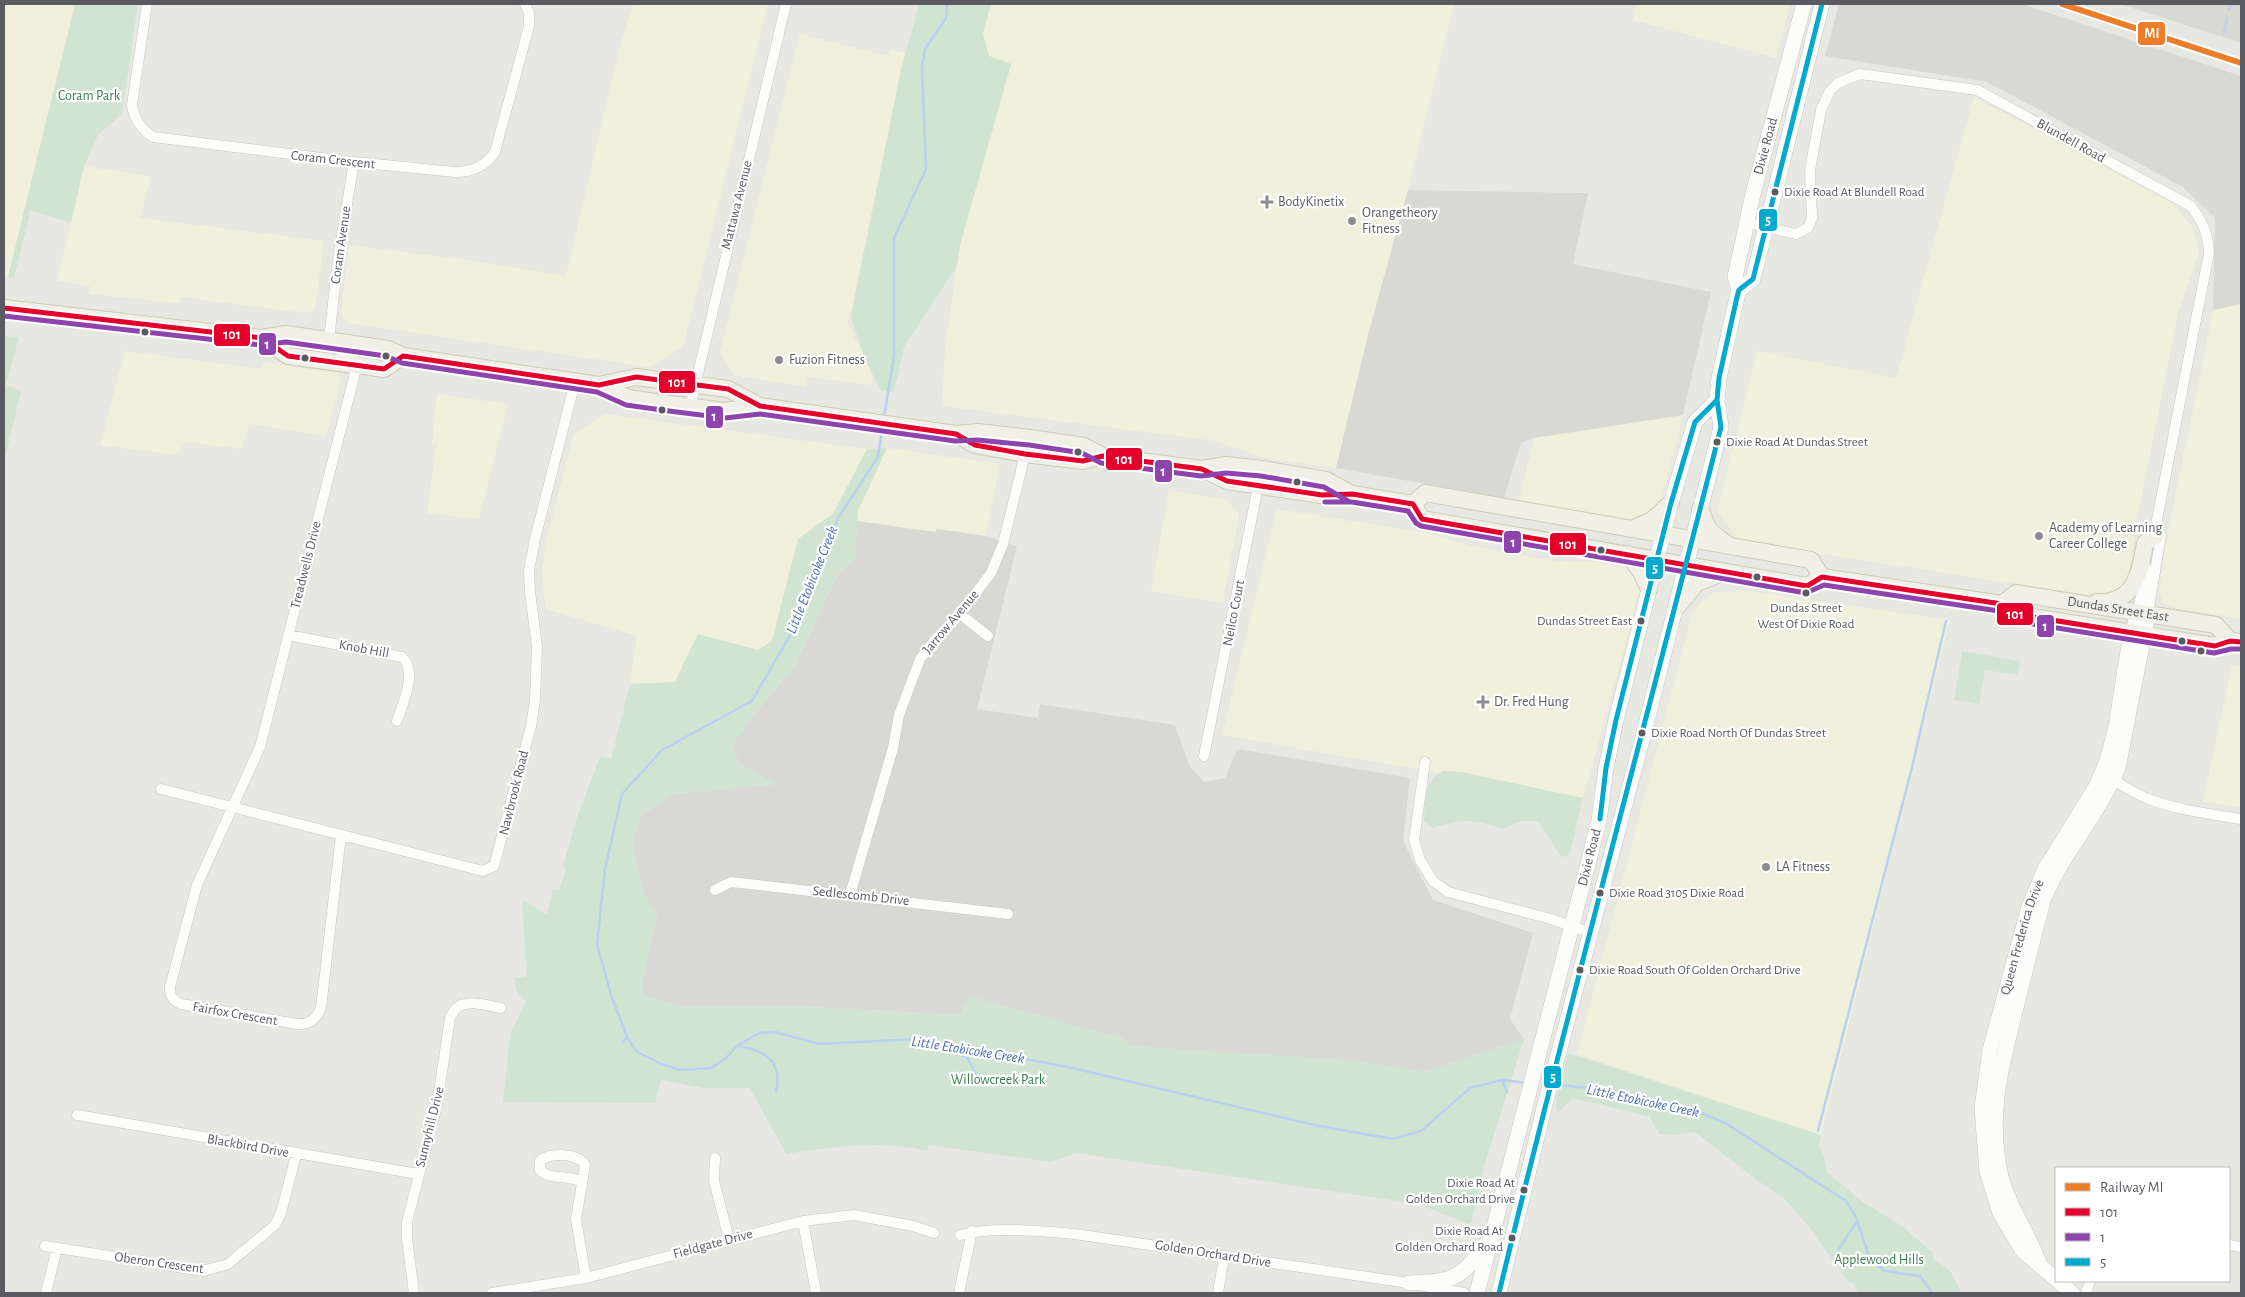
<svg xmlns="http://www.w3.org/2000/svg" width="2245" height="1297" font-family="'Alegreya Sans',sans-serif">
  <rect width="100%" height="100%" fill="#e8e8e3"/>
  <path fill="#f1f0dc" d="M 4,4 L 75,4 L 8,277 L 4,277 Z
    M 633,4 L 768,4 L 683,347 L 649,367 L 347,323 L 341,313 L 349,245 L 474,261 L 566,276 L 619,50 Z
    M 991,4 L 1454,4 L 1408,190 L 1368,335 L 1336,468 L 1264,458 L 1216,441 L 942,406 L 945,349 L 960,245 L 1011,65 L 989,56 L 983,34 Z
    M 1637,4 L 1790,4 L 1776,58 L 1633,20 Z
    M 800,34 L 888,56 L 890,49 L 905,53 L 848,324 L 857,343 L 871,353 L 872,385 L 808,377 L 806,387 L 734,375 L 720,353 Z
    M 1974,97 L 2171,203 L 2191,225 L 2199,252 L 2178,313 L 2134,535 L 2129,578 L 2123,585 L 2111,593 L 2082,594 L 1796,550 L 1764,542 L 1738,539 L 1717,511 L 1757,351 L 1896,378 Z
    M 84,166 L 151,177 L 140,218 L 324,241 L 315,310 L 305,313 L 181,297 L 179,303 L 89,294 L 90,286 L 57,281 Z
    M 2241,304 L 2241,619 L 2170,607 L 2163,603 L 2159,590 L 2166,543 L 2213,310 Z
    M 125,351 L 262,369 L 264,362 L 337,373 L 341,380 L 326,436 L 249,424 L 242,449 L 186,442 L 176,455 L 100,445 Z
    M 437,394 L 508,404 L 479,519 L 427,513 L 437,440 L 432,446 Z
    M 604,414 L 867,449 L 833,514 L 798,539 L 772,641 L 758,650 L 698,634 L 675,682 L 630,684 L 637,636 L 546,609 L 542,575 L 545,545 L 574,434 Z
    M 1683,415 L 1661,501 L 1650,513 L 1635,519 L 1628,520 L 1522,502 L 1520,496 L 1534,438 Z
    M 887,448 L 1000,464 L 986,536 L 937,529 L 936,532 L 857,521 L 858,511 Z
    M 1169,491 L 1225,499 L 1239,514 L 1223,603 L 1151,591 Z
    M 1277,509 L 1431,534 L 1476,547 L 1560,562 L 1590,561 L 1620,566 L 1631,572 L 1639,587 L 1638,598 L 1583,798 L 1222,735 Z
    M 1749,591 L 1950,620 L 1821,1135 L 1577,1054 L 1693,610 L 1714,592 Z
    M 2232,664 L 2241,666 L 2241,807 L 2203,802 Z"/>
  <path fill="#d9d9d4" d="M 1839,4 L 2022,4 L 2241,76 L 2241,304 L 2213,310 L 2215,218 L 2183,187 L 1987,82 L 1825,56 Z
    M 2120,4 L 2241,4 L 2241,43 Z
    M 1408,190 L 1588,193 L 1573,264 L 1711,292 L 1683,415 L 1534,438 L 1521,443 L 1504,498 L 1336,468 L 1368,335 Z
    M 857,521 L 935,532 L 937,529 L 986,536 L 1017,546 L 977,709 L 1038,718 L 1040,704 L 1175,725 L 1190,767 L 1204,782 L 1225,778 L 1237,749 L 1410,778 L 1403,841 L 1433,900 L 1533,933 L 1510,1019 L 1524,1039 L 1425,1072 L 1130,1046 L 1118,1035 L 1113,1036 L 960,1015 L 790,1006 L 683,1007 L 642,996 L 643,977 L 657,916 L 643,892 L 632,843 L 642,815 L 672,794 L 775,784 L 739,764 L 732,745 L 748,722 L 794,667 L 838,574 L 855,558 Z"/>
  <path fill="#d1e4d2" d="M 75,4 L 138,4 L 122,114 L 98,135 L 84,166 L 71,223 L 31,210 L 14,278 L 8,277 Z
    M 919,4 L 991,4 L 983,34 L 989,56 L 1011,64 L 960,245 L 957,266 L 904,347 L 894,392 L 881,391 L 864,357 L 851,317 L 900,74 Z
    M 4,336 L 19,337 L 6,385 L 21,391 L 4,462 Z
    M 887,448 L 858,511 L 855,558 L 838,574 L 794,667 L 748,722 L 732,745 L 739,764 L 776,784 L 672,794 L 642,815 L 632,843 L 643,892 L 657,916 L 643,977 L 642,996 L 683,1007 L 790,1006 L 960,1015 L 970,996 L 1113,1036 L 1118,1035 L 1130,1046 L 1351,1060 L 1425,1072 L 1524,1039 L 1484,1167 L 1471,1225 L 1418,1204 L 1076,1153 L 1051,1162 L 929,1145 L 927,1151 C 880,1140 834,1147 786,1154 L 750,1088 L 702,1088 L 661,1080 L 655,1103 L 503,1102 L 510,1034 L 526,1002 L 516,990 L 515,978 L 527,976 L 522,905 L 524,900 L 547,915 L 553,888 L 559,890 L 566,869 L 563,866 L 576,820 L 600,757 L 611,759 L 630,684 L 675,682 L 698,634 L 758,650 L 772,641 L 798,539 L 833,514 L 867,449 Z
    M 1962,651 L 2020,661 L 2017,675 L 1985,670 L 1979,704 L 1954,700 Z
    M 1443,771 L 1461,772 L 1583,798 L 1569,857 L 1561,856 L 1538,821 L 1523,821 L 1502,829 C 1470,818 1463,820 1432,828 L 1424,821 C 1426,800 1422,783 1443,771 Z
    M 1568,1053 L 1821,1135 L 1819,1146 L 1823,1153 L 1827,1172 L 1863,1202 L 1902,1226 L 1932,1252 L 1933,1258 L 1950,1271 L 1962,1293 L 1858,1293 L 1854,1284 L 1848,1281 L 1809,1227 L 1784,1198 L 1758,1181 L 1695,1132 L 1675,1135 L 1659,1134 L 1650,1117 L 1573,1098 L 1557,1114 L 1556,1100 Z"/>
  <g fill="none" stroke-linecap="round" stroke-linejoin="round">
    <path stroke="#bad0f0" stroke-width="2.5" d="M 2229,9 L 2232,4
      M 2224,33 L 2227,18
      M 884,417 L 894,356 L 894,238 L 926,169 L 922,68 L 925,49 L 946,18 L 947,4
      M 882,430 L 878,457 L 838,518 L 800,618 L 752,701 L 662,750 L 622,794 L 605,869 L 597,944 L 611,995 L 627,1037 L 637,1052 L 661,1064 L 681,1070 L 711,1068 L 725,1059 L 737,1046 L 759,1033 L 775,1032 L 819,1044 L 917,1039 L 1068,1067 L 1319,1126 L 1393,1139 L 1421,1131 L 1470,1088 L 1502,1080 L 1526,1083
      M 623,1042 L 627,1037
      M 926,1042 L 967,1057 L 981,1085
      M 738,1046 C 765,1050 783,1061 776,1091
      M 1502,1080 L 1507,1092
      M 1557,1085 L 1602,1089 L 1699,1112 L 1727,1124 L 1846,1201 L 1856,1217 L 1869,1256 L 1877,1265 L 1885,1271 L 1920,1276 L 1932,1293
      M 1818,1131 L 1912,767 L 1946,621
      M 1839,1249 L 1857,1221"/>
    <defs>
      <path id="street" d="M 147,4 L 132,105 C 134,119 141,129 153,137 L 354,162 L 455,172 C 471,172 486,166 495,152 L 529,26 L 529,13 L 525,4
        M 1748,223 L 1796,234 L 1808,228 L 1812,218 L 1810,170 L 1821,110 L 1830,91 L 1838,83 L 1860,74 L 1977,90 L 2191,206 C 2203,222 2208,234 2209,253 L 2153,540
        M 690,407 L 786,4
        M 2138,612 L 2146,567
        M 960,614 L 988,636
        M 2148,614 L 2161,535 L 2159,531
        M 288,635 L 402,657 C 418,672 403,703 397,721
        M 1204,756 L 1259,482
        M 1425,762 L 1414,840 L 1420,860 L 1433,881 L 1448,892 L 1551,919 L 1591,933
        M 2108,777 C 2121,784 2132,792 2146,798 C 2176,810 2209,814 2241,819
        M 161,789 L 483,871 L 494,866 L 531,726 L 535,700 L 537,647 L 530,592 L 529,570 L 535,539 L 575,382
        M 341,835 L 321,1008 C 316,1019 309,1025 297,1024 L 181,1004 C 173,1001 169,995 170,987 L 197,885 L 260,747 L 354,377 L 356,365 L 329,340 L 338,259 L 354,162
        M 715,890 L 731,882 L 1008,914
        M 850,895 L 893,748 L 899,715 L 920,659 L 934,641 L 960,614 L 991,573 L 1003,544 L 1026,450
        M 77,1115 L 418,1174
        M 715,1158 L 714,1181 L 729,1239
        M 581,1182 C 569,1174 549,1181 540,1170 L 540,1161 C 548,1152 580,1153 585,1165 L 576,1219 L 586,1278
        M 803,1221 L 816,1293
        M 960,1235 C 991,1226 1042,1231 1075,1234 L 1402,1282 L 1464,1293
        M 2229,1245 L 2241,1247
        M 45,1246 L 203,1271 L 228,1264 L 275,1225 L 281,1213 L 296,1155
        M 46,1293 L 57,1248
        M 414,1293 L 407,1239 L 407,1222 L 437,1105 L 450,1018 C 458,995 484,1005 501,1008
        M 492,1293 L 586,1278 L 803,1221 L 854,1215 L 913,1226 L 934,1233
        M 959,1293 L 972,1231
        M 1218,1293 L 1224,1257
        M 2086,1293 L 2090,1281"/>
      <g id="secondary">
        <path id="s1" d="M 1739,290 L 1735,277 L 1753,194 L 1804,4"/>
        <path d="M 2039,1263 C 2029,1233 2009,1208 2001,1177 C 1987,1115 2001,1067 2016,1008 C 2025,971 2034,934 2044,898 C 2064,851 2099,814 2118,768 L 2148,614"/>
        <path d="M 1409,1283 C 1453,1281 1459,1281 1485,1245"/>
        <path id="s2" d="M 1477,1293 L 1599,821 L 1606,768 L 1616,720 L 1671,503 L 1695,422 L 1717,400"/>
        <path d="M 1499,1293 L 1545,1104 L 1641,744 L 1721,427 L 1717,400 L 1719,378 L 1737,297 L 1739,290 L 1753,279 L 1822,4"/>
        <path id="s3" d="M 2072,1293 L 2022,1250 L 2000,1213 L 1987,1171 L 1982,1108 L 1990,1050 L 2029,907 L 2045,869 L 2097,785 L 2107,761 L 2116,727 L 2128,651 L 2138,612"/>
      </g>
      <g id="primary">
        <path d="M 4,308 L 262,338 L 286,334 L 388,349 L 403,356 L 599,385 L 628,398 L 670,404 L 725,411 L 760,406 L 956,434 L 978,432 L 1030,438 L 1084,446 L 1103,456 L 1202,469 L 1226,465 L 1262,469 L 1326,480 L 1352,494"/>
        <path d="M 262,338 L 288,356 L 384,369 L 403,356"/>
        <path d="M 599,385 L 636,377 L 728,389 L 760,406"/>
        <path d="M 956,434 L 975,445 L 1025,454 L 1083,461 L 1103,456"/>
        <path d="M 1202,469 L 1227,481 L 1322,495 L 1352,494 L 1413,504 L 1422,519 L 1807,586 L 1822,577 L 2002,604 L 2014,614 L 2215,646 L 2230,641 L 2241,642"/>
        <path d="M 1413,504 L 1425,493 L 1811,560 L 1822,577"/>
        <path d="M 1700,509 L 1709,530 L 1728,545"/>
        <path d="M 1632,529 L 1652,520 L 1671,503"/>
        <path d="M 1628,554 L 1641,572 L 1649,589"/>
        <path d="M 2097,602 C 2135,604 2140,572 2145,543 L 2155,536"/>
        <path id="s4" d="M 2002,604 L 2016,593 L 2216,625 L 2230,641"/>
        <path d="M 1676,608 L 1697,583 L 1724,572"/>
      </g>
    </defs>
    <use href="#street" stroke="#c5c5c3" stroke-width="11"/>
    <use href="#secondary" stroke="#c5c5c4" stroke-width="16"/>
    <use href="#primary" stroke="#cecab3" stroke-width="18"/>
    <use href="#street" stroke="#fcfcfb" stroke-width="10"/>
    <use href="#secondary" stroke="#fcfcfb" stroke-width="15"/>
    <use href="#primary" stroke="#f0f0e6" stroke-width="16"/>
    <path stroke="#e1e1e0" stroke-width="2.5" stroke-dasharray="1 6" stroke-linecap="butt" d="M 2080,4 L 2241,57"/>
    <defs>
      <path id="bus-1" d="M 4,308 L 262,338 L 288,356 L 384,369 L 403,356 L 599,385 L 636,377 L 728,389 L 760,406 L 956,434 L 975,445 L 1025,454 L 1083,461 L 1103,456 L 1202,469 L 1227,481 L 1322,495 L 1352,494 L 1413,504 L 1422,519 L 1807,586 L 1822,577 L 2002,604 L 2014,614 L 2215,646 L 2230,641 L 2241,642"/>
      <path id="bus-2" d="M 4,316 L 261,345 L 286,342 L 386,356 L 402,363 L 597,392 L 626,405 L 669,411 L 725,418 L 760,414 L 955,441 L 978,440 L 1029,445 L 1082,453 L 1101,463 L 1201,476 L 1226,473 L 1261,476 L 1324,487 L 1348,501
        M 1325,502 L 1352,502 L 1408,511 L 1416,523 L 1421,526 L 1806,593 L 1824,585 L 1999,611 L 2013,621 L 2214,653 L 2231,649 L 2240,649"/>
      <path id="bus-3" d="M 1600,819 L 1606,768 L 1616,720 L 1671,503 L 1695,422 L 1717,400
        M 1499,1293 C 1569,1003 1648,716 1721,427 L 1717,400 L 1719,378 L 1737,297 L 1739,290 L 1753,279 L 1822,4"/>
    </defs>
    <use href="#bus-1" stroke="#fff" stroke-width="9"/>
    <use href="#bus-2" stroke="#fff" stroke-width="9"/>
    <use href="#bus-3" stroke="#fff" stroke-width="9"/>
    <use href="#bus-1" stroke="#e4002b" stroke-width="5"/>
    <use href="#bus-2" stroke="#8e44ad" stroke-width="5"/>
    <use href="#bus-3" stroke="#00a9ce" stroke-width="5"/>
    <defs>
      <path id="rail-1" d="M 2062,4 L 2241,63"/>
    </defs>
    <use href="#rail-1" stroke="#fff" stroke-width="10"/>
    <use href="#rail-1" stroke="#ed7d28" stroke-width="6"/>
  </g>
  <g fill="#595b60" stroke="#fff" stroke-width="2">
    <circle cx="1775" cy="192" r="4.5"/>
    <circle cx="145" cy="332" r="4.5"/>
    <circle cx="386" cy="356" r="4.5"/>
    <circle cx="305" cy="358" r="4.5"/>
    <circle cx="662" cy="410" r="4.5"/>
    <circle cx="1717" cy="442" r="4.5"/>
    <circle cx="1078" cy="452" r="4.5"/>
    <circle cx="1297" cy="482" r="4.5"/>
    <circle cx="1601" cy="550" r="4.5"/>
    <circle cx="1757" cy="577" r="4.5"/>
    <circle cx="1806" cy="593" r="4.5"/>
    <circle cx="1641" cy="621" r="4.5"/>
    <circle cx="2182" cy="641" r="4.5"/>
    <circle cx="2201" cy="651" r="4.5"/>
    <circle cx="1642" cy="733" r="4.5"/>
    <circle cx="1600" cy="893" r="4.5"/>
    <circle cx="1580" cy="970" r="4.5"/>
    <circle cx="1524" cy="1190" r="4.5"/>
    <circle cx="1512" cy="1238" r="4.5"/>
  </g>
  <g fill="#8b8c8e" stroke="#fff" stroke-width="2">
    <path d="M1264.5 194.5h5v5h5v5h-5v5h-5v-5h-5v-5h5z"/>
    <circle cx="1352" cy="221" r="5"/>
    <circle cx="779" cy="360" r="5"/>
    <circle cx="2039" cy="536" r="5"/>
    <path d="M1480.5 694.5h5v5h5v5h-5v5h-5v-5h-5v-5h5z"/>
    <circle cx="1766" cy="867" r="5"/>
  </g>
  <g text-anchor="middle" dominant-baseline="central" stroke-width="4.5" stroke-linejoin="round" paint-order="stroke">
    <g font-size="13" fill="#595b60" stroke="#fff" text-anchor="start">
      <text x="1784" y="192">Dixie Road At Blundell Road</text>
      <text x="1726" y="442">Dixie Road At Dundas Street</text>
      <text x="1806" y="608" text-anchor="middle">Dundas Street<tspan x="1806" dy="16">West Of Dixie Road</tspan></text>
      <text x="1632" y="621" text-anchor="end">Dundas Street East</text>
      <text x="1651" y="733">Dixie Road North Of Dundas Street</text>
      <text x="1609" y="893">Dixie Road 3105 Dixie Road</text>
      <text x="1589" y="970">Dixie Road South Of Golden Orchard Drive</text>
      <text x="1515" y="1183" text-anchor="end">Dixie Road At<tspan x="1515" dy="16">Golden Orchard Drive</tspan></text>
      <text x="1503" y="1231" text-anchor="end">Dixie Road At<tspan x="1503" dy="16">Golden Orchard Road</tspan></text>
    </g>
    <g font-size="14" fill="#3d7c4a" stroke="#fff">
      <text x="89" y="96">Coram Park</text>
      <text x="998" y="1080">Willowcreek Park</text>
      <text x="1879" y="1260">Applewood Hills</text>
    </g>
    <g font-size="14" fill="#595b60" stroke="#fff">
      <text transform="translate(2071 141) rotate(29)">Blundell Road</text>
      <text stroke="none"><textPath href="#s1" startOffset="148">Dixie Road</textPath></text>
      <text transform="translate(333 160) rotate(6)">Coram Crescent</text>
      <text transform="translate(737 205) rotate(-76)">Mattawa Avenue</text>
      <text transform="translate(341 245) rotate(-82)">Coram Avenue</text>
      <text transform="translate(306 565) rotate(-76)">Treadwells Drive</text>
      <text stroke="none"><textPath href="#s4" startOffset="121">Dundas Street East</textPath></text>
      <text transform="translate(1234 613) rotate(-79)">Neilco Court</text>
      <text transform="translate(951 622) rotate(-50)">Jarrow Avenue</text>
      <text transform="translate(364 649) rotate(10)">Knob Hill</text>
      <text transform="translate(514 793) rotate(-76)">Nawbrook Road</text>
      <text stroke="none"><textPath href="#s2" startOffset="450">Dixie Road</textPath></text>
      <text transform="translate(861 896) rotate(6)">Sedlescomb Drive</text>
      <text stroke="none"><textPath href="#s3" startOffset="392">Queen Frederica Drive</textPath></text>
      <text transform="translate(235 1014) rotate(10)">Fairfox Crescent</text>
      <text transform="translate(430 1127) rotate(-76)">Sunnyhill Drive</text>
      <text transform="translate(248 1146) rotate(10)">Blackbird Drive</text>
      <text transform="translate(713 1244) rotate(-15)">Fieldgate Drive</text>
      <text transform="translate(1213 1254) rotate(9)">Golden Orchard Drive</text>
      <text transform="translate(159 1263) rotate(8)">Oberon Crescent</text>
    </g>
    <g font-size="14" fill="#595b60" stroke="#fff" text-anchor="start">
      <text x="1278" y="202">BodyKinetix</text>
      <text x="1362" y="213">Orangetheory<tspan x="1362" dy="16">Fitness</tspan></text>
      <text x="789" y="360">Fuzion Fitness</text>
      <text x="2049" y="528">Academy of Learning<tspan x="2049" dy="16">Career College</tspan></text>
      <text x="1494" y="702">Dr. Fred Hung</text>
      <text x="1776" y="867">LA Fitness</text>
    </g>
    <g font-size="15" font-style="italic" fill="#4d6fb4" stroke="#fff">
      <text transform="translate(812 580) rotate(-68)">Little Etobicoke Creek</text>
      <text transform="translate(968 1050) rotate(9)">Little Etobicoke Creek</text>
      <text transform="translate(1643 1101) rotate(12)">Little Etobicoke Creek</text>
    </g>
  </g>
  <g stroke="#fff" stroke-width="2">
    <rect x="2137" y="21" width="29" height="25" rx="5" fill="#ed7d28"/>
    <rect x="1758" y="208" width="20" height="24" rx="5" fill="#00a9ce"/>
    <rect x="213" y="323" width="38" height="24" rx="5" fill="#e4002b"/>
    <rect x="258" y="332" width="19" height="24" rx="5" fill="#8e44ad"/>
    <rect x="658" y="370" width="38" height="24" rx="5" fill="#e4002b"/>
    <rect x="705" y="405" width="19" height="24" rx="5" fill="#8e44ad"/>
    <rect x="1105" y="447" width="38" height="24" rx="5" fill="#e4002b"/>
    <rect x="1154" y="459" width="19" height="24" rx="5" fill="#8e44ad"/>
    <rect x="1503" y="530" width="19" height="24" rx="5" fill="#8e44ad"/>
    <rect x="1549" y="532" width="38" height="24" rx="5" fill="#e4002b"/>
    <rect x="1645" y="556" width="19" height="24" rx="5" fill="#00a9ce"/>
    <rect x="1996" y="602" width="38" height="24" rx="5" fill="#e4002b"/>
    <rect x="2036" y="614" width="19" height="24" rx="5" fill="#8e44ad"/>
    <rect x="1543" y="1065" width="19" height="24" rx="5" fill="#00a9ce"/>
  </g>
  <g font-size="14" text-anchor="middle" font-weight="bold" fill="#fff">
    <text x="2152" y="38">MI</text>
    <text x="1768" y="225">5</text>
    <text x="232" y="339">101</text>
    <text x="267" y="349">1</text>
    <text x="677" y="387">101</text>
    <text x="714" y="421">1</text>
    <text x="1124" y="464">101</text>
    <text x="1163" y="476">1</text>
    <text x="1513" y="547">1</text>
    <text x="1568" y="549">101</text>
    <text x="1655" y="573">5</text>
    <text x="2015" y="619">101</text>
    <text x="2045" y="631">1</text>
    <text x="1553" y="1082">5</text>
  </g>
  <rect width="2245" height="1297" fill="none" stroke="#595b60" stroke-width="10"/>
  <rect x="2055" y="1167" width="175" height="115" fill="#ffffff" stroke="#bdbdbf"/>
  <rect x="2065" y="1183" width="25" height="8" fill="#ed7d28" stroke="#bdbdbf"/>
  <text x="2100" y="1192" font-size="15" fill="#595b60">Railway MI</text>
  <rect x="2065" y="1208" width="25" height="8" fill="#e4002b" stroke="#bdbdbf"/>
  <text x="2100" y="1217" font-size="15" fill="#595b60">101</text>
  <rect x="2065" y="1233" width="25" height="8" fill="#8e44ad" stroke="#bdbdbf"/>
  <text x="2100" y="1242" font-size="15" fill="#595b60">1</text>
  <rect x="2065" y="1258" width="25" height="8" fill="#00a9ce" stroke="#bdbdbf"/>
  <text x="2100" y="1267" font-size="15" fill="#595b60">5</text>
</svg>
